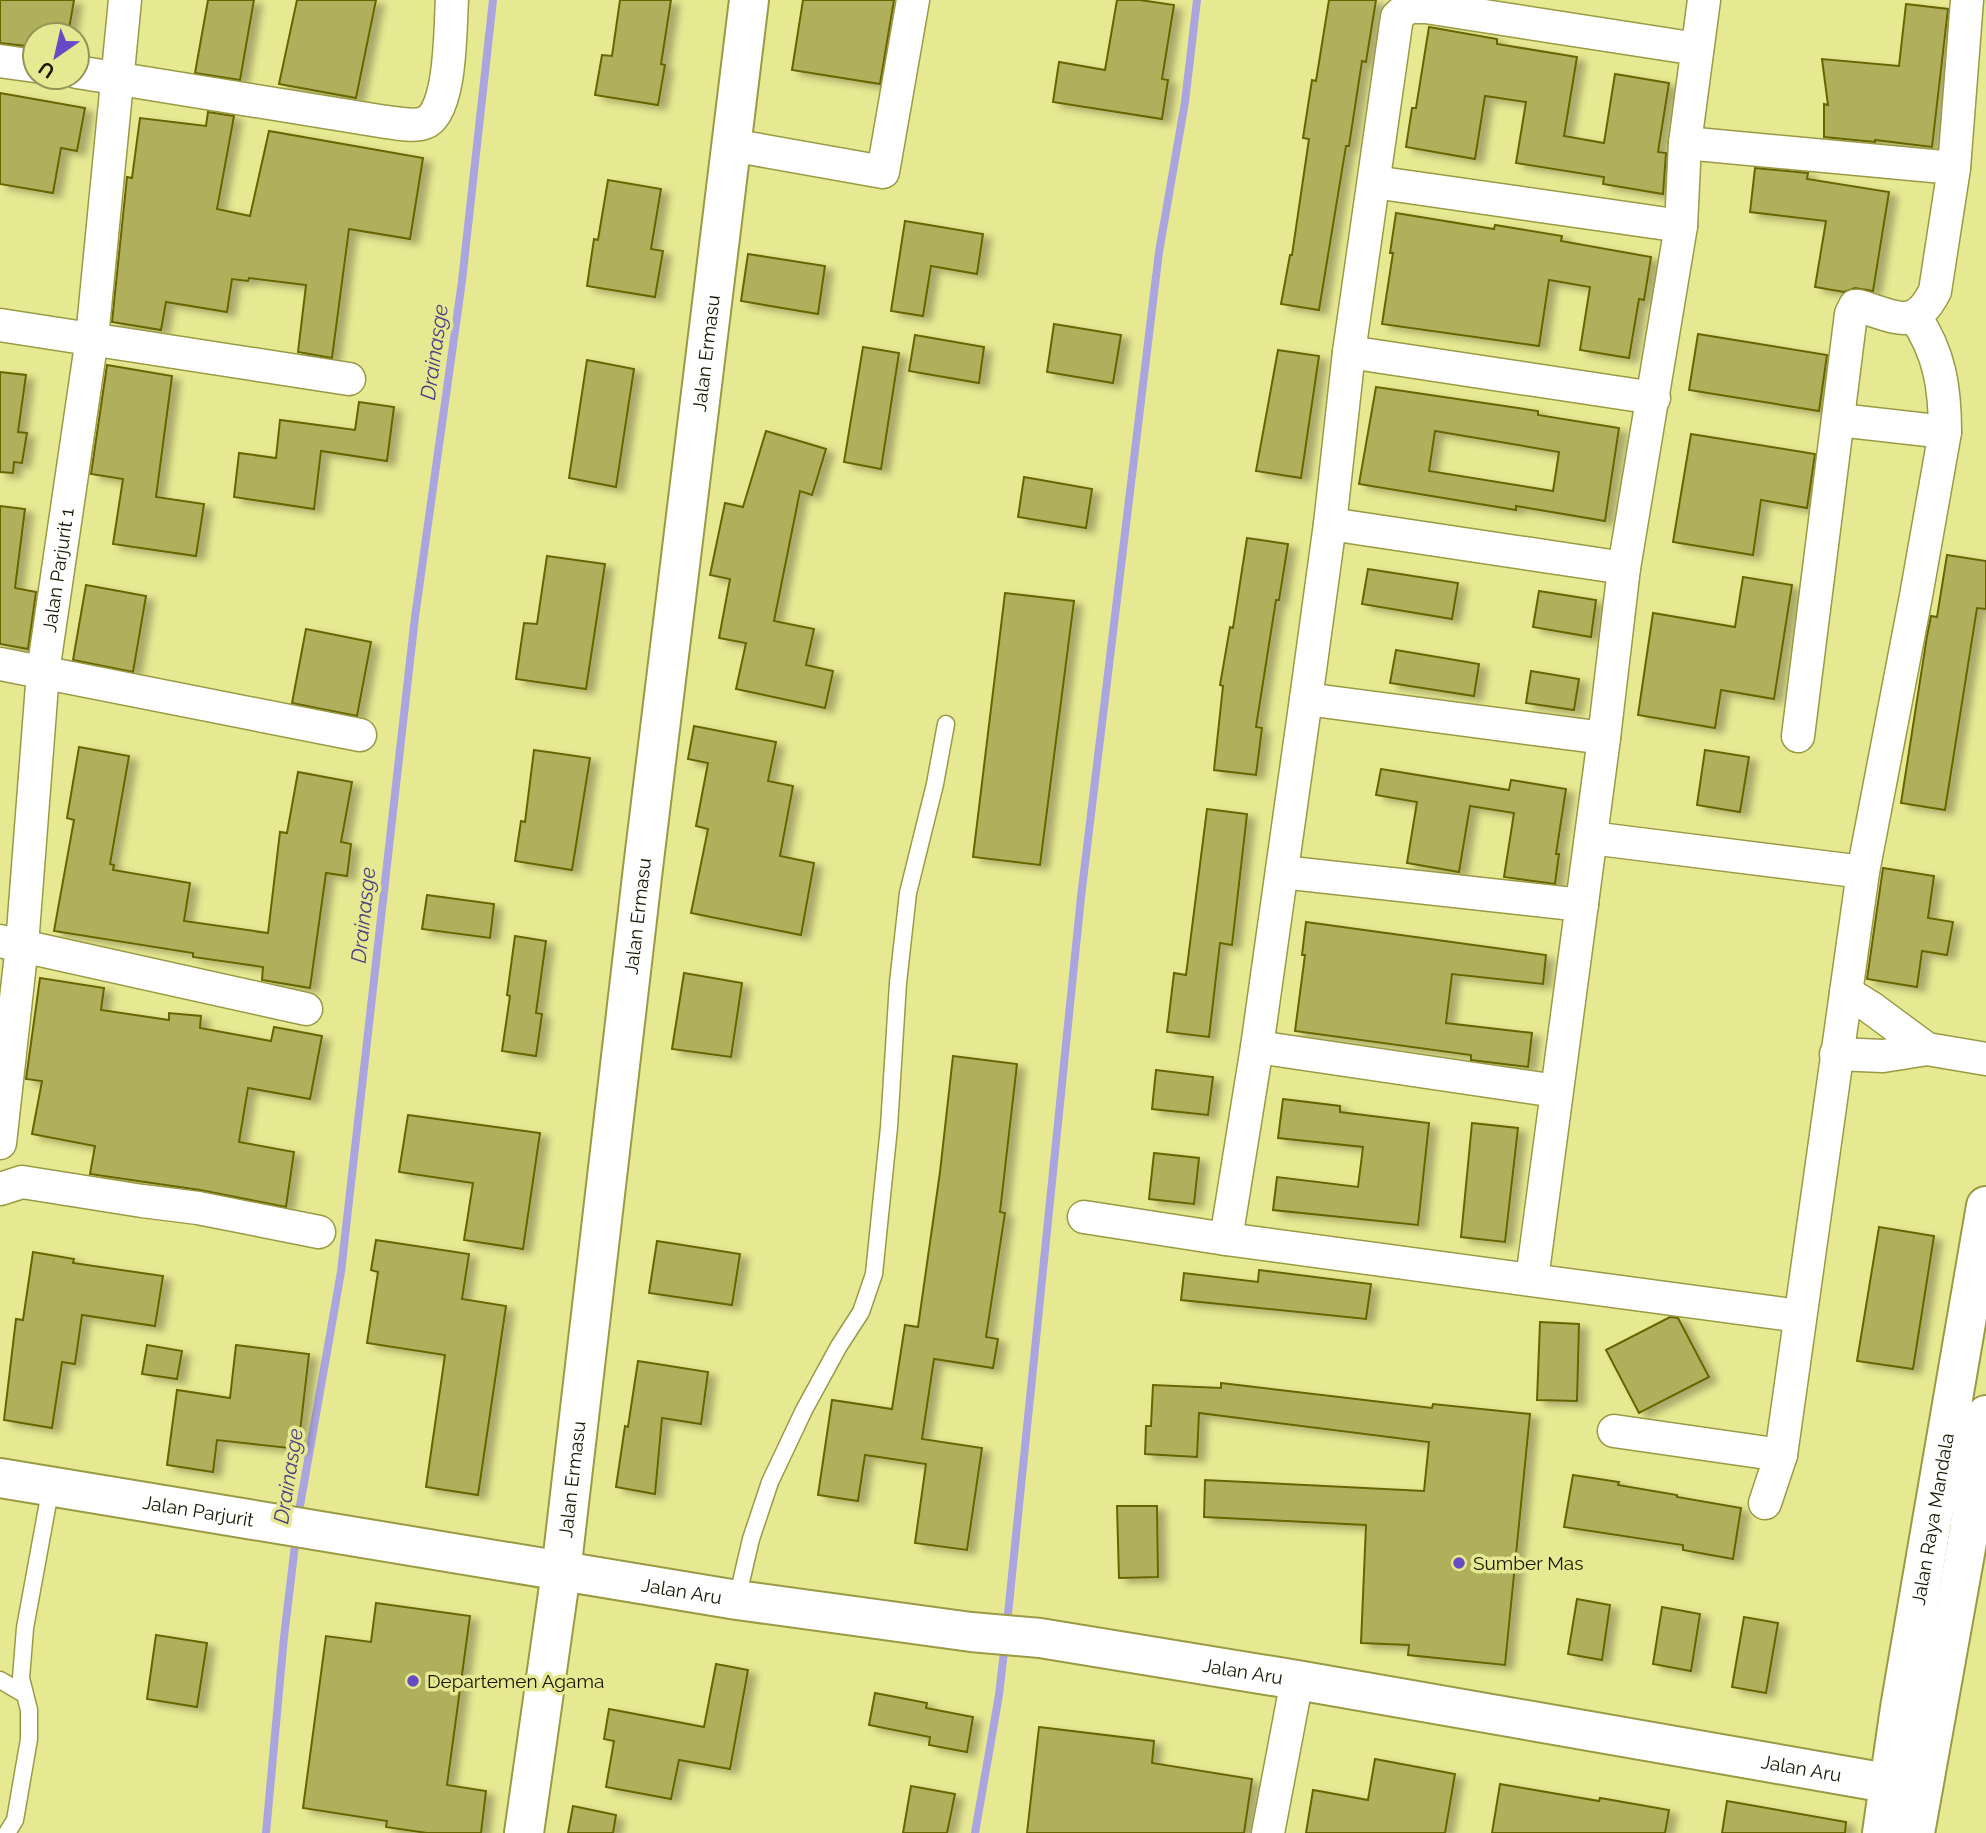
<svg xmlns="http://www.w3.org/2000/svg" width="1986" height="1833" font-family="Raleway,sans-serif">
  <defs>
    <filter id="shadow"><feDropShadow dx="8" dy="4.5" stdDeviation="3.5" flood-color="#0004"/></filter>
  </defs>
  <rect width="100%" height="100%" fill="#e7e892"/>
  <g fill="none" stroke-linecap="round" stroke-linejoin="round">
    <path stroke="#aaa5df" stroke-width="8" d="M 298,1517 L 341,1272 L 415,617 L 462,281 L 493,0
      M 1007,1624 L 1081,897 L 1159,252 L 1185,102 L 1197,0
      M 266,1833 L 284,1637 L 296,1537
      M 975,1833 L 999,1695 L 1005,1643"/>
  </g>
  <path fill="#b0b05c" stroke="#676500" stroke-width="2" fill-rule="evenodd" filter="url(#shadow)" d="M 0,0 L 74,0 L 68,35 L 35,35 L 35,47 L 0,43 Z
    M 208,0 L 254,0 L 240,80 L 195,73 Z
    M 297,0 L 376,0 L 356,98 L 279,84 Z
    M 620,0 L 671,0 L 661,64 L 665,65 L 658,105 L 595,95 L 602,55 L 612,56 Z
    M 803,0 L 894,0 L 880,84 L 792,70 Z
    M 1117,0 L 1140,0 L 1174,5 L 1162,79 L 1168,80 L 1162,119 L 1053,102 L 1059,62 L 1105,70 Z
    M 1329,0 L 1376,0 L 1366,62 L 1362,61 L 1349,146 L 1346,146 L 1319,310 L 1281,304 L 1290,255 L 1292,255 L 1309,139 L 1303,138 L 1312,80 L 1316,81 Z
    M 1906,4 L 1948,9 L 1932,147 L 1875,140 L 1875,142 L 1824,137 L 1824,104 L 1828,105 L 1822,59 L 1899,66 Z
    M 1429,27 L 1497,39 L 1497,44 L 1577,57 L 1564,136 L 1604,143 L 1615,74 L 1669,83 L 1658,152 L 1666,153 L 1663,194 L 1603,184 L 1604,177 L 1516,163 L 1526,102 L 1485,96 L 1475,159 L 1406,147 L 1412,108 L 1416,108 Z
    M 0,93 L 85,108 L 77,151 L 61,148 L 53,193 L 0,184 Z
    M 208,112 L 234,116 L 217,209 L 250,216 L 269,131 L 423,158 L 410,239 L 349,229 L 332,358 L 298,352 L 306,285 L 249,278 L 248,281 L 232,279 L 227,312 L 166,302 L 161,330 L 112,322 L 127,177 L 132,178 L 140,118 L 206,126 Z
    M 1755,168 L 1808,173 L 1807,179 L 1889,192 L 1873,291 L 1855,288 L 1844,292 L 1815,287 L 1826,221 L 1750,212 Z
    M 608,180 L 661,189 L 651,249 L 663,251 L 655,297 L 587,286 L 594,239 L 598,240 Z
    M 1396,213 L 1494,229 L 1495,225 L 1562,236 L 1561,241 L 1651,257 L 1644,300 L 1639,299 L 1629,358 L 1580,350 L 1590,287 L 1549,280 L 1539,346 L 1382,324 L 1393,253 L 1390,253 Z
    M 905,221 L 983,234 L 977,274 L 931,266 L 923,316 L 891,311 Z
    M 748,254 L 825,266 L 818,314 L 741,301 Z
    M 1054,324 L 1121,335 L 1113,383 L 1047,372 Z
    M 1698,334 L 1827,355 L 1819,411 L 1689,390 Z
    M 915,335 L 984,347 L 979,383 L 909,371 Z
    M 863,347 L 899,353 L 881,469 L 844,462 Z
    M 1278,350 L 1319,356 L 1301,478 L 1256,471 Z
    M 587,360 L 634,369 L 616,487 L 569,478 Z
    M 107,365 L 172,376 L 156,497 L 204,504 L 196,556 L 113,544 L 123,479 L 91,474 Z
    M 0,372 L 26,375 L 18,432 L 27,433 L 22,463 L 14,462 L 13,473 L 0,472 Z
    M 1376,387 L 1538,411 L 1538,415 L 1619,428 L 1605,521 L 1516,506 L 1516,510 L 1359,484 ZM 1435,431 L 1559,452 L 1553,491 L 1429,471 Z
    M 359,402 L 394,407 L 387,461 L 321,451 L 314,509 L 234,497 L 239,453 L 276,458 L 280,420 L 355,430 Z
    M 766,431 L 826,449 L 812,495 L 800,491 L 774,621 L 814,629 L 806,665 L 833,671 L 825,708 L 736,689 L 746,643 L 719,638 L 730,579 L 710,575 L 725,503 L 743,507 Z
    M 1691,434 L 1815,454 L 1807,508 L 1761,500 L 1753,555 L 1673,542 Z
    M 1024,477 L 1092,489 L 1086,528 L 1018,517 Z
    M 0,506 L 25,509 L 15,588 L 36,592 L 28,649 L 0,644 Z
    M 1247,538 L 1288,544 L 1279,600 L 1276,600 L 1256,727 L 1262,728 L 1256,775 L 1214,770 L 1223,686 L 1220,685 L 1230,627 L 1233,628 Z
    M 1947,555 L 1986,561 L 1986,609 L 1977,608 L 1945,810 L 1901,803 L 1927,636 L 1931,616 L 1937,617 Z
    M 547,556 L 605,564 L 586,689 L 516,679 L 524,623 L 537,624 Z
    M 1368,569 L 1458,583 L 1452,619 L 1362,604 Z
    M 1743,577 L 1792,585 L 1774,699 L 1721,690 L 1715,728 L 1638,715 L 1653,613 L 1735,627 Z
    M 86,585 L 146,596 L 133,672 L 73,660 Z
    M 1539,591 L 1596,600 L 1591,637 L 1533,627 Z
    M 1005,593 L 1074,601 L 1040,865 L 973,857 Z
    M 306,629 L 371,642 L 357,716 L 292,703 Z
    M 1396,650 L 1479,664 L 1474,696 L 1390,683 Z
    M 1531,671 L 1579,679 L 1574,710 L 1526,703 Z
    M 694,726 L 776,742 L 768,781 L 793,786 L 780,856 L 814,863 L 801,935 L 691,913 L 708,829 L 696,826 L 708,763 L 688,759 Z
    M 79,747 L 129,756 L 110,864 L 114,865 L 113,870 L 190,883 L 184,921 L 268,933 L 280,832 L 287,833 L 298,772 L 352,782 L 341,842 L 351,844 L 347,876 L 326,873 L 310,988 L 262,980 L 263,967 L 193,957 L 193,953 L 54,931 L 74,820 L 67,818 Z
    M 534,750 L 590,758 L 572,870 L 515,861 L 521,821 L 525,822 Z
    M 1705,750 L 1749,757 L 1740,812 L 1697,805 Z
    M 1381,769 L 1509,790 L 1511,780 L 1566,789 L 1556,854 L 1559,854 L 1555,884 L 1504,877 L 1514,813 L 1470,806 L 1459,872 L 1407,863 L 1417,802 L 1376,795 Z
    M 1207,809 L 1247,814 L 1232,945 L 1220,943 L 1209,1037 L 1167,1032 L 1174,973 L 1186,975 Z
    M 1883,868 L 1934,876 L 1928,918 L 1953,922 L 1947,955 L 1922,951 L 1917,987 L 1867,979 Z
    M 427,895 L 494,904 L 490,938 L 422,929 Z
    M 1306,922 L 1546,955 L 1543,984 L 1452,974 L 1446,1023 L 1532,1033 L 1528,1067 L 1471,1060 L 1471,1055 L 1295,1031 L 1305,955 L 1302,955 Z
    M 515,936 L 546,941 L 536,1013 L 542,1014 L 536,1056 L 502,1051 L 510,996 L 507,995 Z
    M 684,973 L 742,983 L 731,1057 L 672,1049 Z
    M 40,978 L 104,988 L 101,1010 L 169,1020 L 169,1013 L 201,1016 L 200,1028 L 271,1041 L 274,1027 L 322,1036 L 310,1099 L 248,1088 L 239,1142 L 294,1152 L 286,1207 L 200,1190 L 90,1174 L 95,1146 L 32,1134 L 42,1081 L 26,1079 Z
    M 953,1056 L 1017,1064 L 1000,1212 L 1005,1213 L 986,1337 L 998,1339 L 993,1368 L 934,1359 L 922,1439 L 982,1448 L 967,1550 L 915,1543 L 926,1464 L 865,1455 L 858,1501 L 818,1495 L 832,1400 L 892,1409 L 905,1325 L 918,1327 L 940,1172 Z
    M 1156,1070 L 1213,1077 L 1208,1115 L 1152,1109 Z
    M 1283,1099 L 1340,1106 L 1340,1112 L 1429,1123 L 1418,1225 L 1273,1210 L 1277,1177 L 1358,1187 L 1363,1147 L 1278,1138 Z
    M 408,1115 L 540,1133 L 523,1249 L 464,1240 L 473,1183 L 399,1172 Z
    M 1472,1123 L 1518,1128 L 1505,1242 L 1461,1237 Z
    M 1154,1153 L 1199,1158 L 1194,1204 L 1149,1199 Z
    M 1879,1227 L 1934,1236 L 1913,1369 L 1857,1361 Z
    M 376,1240 L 469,1254 L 462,1299 L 506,1306 L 478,1495 L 426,1487 L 445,1355 L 367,1343 L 378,1272 L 371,1270 Z
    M 657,1241 L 740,1254 L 732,1305 L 649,1293 Z
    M 33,1252 L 74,1259 L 73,1263 L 163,1276 L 155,1326 L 82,1315 L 75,1364 L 62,1362 L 52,1428 L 4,1420 L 16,1319 L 23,1320 Z
    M 1259,1270 L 1371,1284 L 1366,1319 L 1181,1300 L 1184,1273 L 1258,1282 Z
    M 1670,1317 L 1678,1318 L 1709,1377 L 1639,1413 L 1606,1350 Z
    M 1540,1322 L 1579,1324 L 1577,1401 L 1537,1400 Z
    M 147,1345 L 182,1351 L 177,1379 L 142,1374 Z
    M 236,1345 L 309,1354 L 298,1449 L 217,1440 L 213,1472 L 167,1465 L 177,1390 L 230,1398 Z
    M 638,1361 L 708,1372 L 701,1424 L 662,1418 L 655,1494 L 616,1487 L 625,1426 L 628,1427 Z
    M 1221,1383 L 1432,1408 L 1433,1404 L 1530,1414 L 1505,1665 L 1408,1655 L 1409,1645 L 1361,1643 L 1366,1525 L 1204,1517 L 1205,1480 L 1424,1491 L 1429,1442 L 1199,1413 L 1197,1457 L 1145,1454 L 1146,1426 L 1151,1426 L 1153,1385 L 1221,1388 Z
    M 1573,1475 L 1619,1482 L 1618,1485 L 1677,1495 L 1677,1497 L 1741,1508 L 1733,1559 L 1683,1550 L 1683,1545 L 1564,1527 Z
    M 1117,1506 L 1157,1506 L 1158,1577 L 1119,1578 Z
    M 1577,1599 L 1610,1605 L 1602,1660 L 1568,1654 Z
    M 376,1603 L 470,1616 L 447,1785 L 486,1791 L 481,1833 L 427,1833 L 386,1827 L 387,1821 L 303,1808 L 326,1636 L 371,1642 Z
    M 1662,1607 L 1700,1614 L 1691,1671 L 1653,1664 Z
    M 1744,1617 L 1778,1623 L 1766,1693 L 1732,1687 Z
    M 156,1635 L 207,1643 L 197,1707 L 147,1699 Z
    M 716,1664 L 748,1670 L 730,1769 L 679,1760 L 671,1799 L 606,1787 L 614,1741 L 604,1739 L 609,1709 L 704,1727 Z
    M 875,1693 L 927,1703 L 926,1708 L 973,1717 L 967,1752 L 929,1745 L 930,1737 L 869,1725 Z
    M 1039,1727 L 1154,1741 L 1152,1763 L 1252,1779 L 1244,1833 L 1027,1833 Z
    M 1375,1759 L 1455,1774 L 1445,1833 L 1306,1833 L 1313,1790 L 1368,1800 Z
    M 1500,1784 L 1599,1801 L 1600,1798 L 1669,1810 L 1665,1833 L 1492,1833 Z
    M 911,1786 L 955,1794 L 947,1833 L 903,1833 Z
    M 1727,1801 L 1846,1822 L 1845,1833 L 1722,1833 Z
    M 573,1806 L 616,1815 L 613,1833 L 568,1833 Z"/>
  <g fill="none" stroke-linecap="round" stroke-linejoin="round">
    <defs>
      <path id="service" d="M 737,1599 L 751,1539 L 770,1482 L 804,1410 L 839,1346 L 861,1312 L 874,1274 L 889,1127 L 898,983 L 908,893 L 935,784 L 946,724
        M 0,1680 L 24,1694
        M 7,1833 L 15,1820 L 29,1739 L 29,1710 L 21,1678 L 25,1628 L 51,1486"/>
      <g id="minor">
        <path d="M 0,61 L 35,66"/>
        <path d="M 77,72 L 386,122 C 397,123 413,127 424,123 C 452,114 450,26 452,0"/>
        <path d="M 1685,143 L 1954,168"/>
        <path d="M 731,145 L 883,172 L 913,0"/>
        <path d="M 1374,182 L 1681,226"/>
        <path d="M 1915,317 C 1940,353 1945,389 1945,432"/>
        <path d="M 0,325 L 349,379"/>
        <path d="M 1349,352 L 1654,398"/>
        <path d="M 1330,524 L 1624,568"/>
        <path d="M 0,664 L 360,735"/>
        <path d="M 1306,699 L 1604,738"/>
        <path d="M 1798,736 L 1851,314 L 1855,306 L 1858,306 C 1896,316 1914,333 1935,291 L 1954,168 L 1967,0"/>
        <path d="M 1591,838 L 1863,872"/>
        <path d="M 1282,872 L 1582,905"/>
        <path d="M 0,941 L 306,1009"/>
        <path d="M 1846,992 L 1870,1007 L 1927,1049 L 1986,1059"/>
        <path d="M 1257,1047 L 1556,1091"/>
        <path d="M 1836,1054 L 1883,1056 L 1927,1049"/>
        <path id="s1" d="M 0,1143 L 22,945 L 43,672 L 92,338 L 125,0"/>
        <path d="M 0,1189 L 22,1182 L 142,1201 L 198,1208 L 319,1232"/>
        <path d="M 1084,1217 L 1226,1239 L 1799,1316"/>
        <path d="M 1226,1239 L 1257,1047 L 1306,699 L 1330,524 L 1349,352 L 1397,17 L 1408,7 L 1426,7 L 1697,49"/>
        <path d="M 1532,1279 L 1604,738 L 1624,568 L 1681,226 L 1685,143 L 1704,0"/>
        <path d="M 1614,1431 L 1781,1455"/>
        <path d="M 1765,1503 L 1781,1455 L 1863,872 L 1916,596 L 1945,432 L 1839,420"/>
        <path d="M 1268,1833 L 1297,1680"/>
      </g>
      <g id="tertiary">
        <path id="s2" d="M 0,1478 L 737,1600 L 971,1632 L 1040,1638 L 1297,1680 L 1921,1789"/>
        <path id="s3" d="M 524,1833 L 561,1572 L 643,868 L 749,0"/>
      </g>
      <g id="trunk">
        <path id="s4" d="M 1882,1833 L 1900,1708 L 1986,1206"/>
        <path d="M 1915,1833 L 1969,1531 L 1986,1415"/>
      </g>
    </defs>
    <use href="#service" stroke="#9a9a45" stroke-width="19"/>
    <use href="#minor" stroke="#9a9a45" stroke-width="35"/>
    <use href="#tertiary" stroke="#9a9a45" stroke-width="42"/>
    <use href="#trunk" stroke="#9a9a45" stroke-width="42"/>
    <use href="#service" stroke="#fff" stroke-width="16"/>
    <use href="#minor" stroke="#fff" stroke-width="32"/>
    <use href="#tertiary" stroke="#fff" stroke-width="38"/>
    <use href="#trunk" stroke="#fff" stroke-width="38"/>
  </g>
  <g fill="#664bc4" stroke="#e7e892" stroke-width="2.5">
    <circle cx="1459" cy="1563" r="7"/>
    <circle cx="413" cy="1681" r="7"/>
  </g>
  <g text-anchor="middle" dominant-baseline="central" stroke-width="7" stroke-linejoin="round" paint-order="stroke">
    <g font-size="19" fill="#171700" stroke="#e7e892">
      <text stroke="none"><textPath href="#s3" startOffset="1491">Jalan Ermasu</textPath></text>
      <text stroke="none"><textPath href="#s1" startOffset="576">Jalan Parjurit 1</textPath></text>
      <text stroke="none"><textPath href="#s3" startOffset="924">Jalan Ermasu</textPath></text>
      <text stroke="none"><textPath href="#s3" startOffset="357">Jalan Ermasu</textPath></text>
      <text stroke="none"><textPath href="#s2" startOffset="201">Jalan Parjurit</textPath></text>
      <text stroke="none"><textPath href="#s4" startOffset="318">Jalan Raya Mandala</textPath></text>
      <text stroke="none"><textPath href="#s2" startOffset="691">Jalan Aru</textPath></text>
      <text stroke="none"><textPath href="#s2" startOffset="1258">Jalan Aru</textPath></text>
      <text stroke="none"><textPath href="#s2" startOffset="1825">Jalan Aru</textPath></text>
    </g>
    <g font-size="19" fill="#171700" stroke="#e7e892" text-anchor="start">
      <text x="1473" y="1563">Sumber Mas</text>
      <text x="427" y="1681">Departemen Agama</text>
    </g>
    <g font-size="21" font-style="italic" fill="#4a3e84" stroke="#e7e892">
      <text transform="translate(434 352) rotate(-82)">Drainasge</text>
      <text transform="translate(363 915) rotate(-84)">Drainasge</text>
      <text transform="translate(288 1476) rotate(-81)">Drainasge</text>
    </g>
  </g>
  <g transform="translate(56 56) rotate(214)"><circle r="33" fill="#e7e892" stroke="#949458" stroke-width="2"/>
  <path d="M0-5L12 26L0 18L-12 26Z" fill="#664bc4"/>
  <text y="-10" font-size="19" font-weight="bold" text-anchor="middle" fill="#171700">U</text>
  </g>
</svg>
